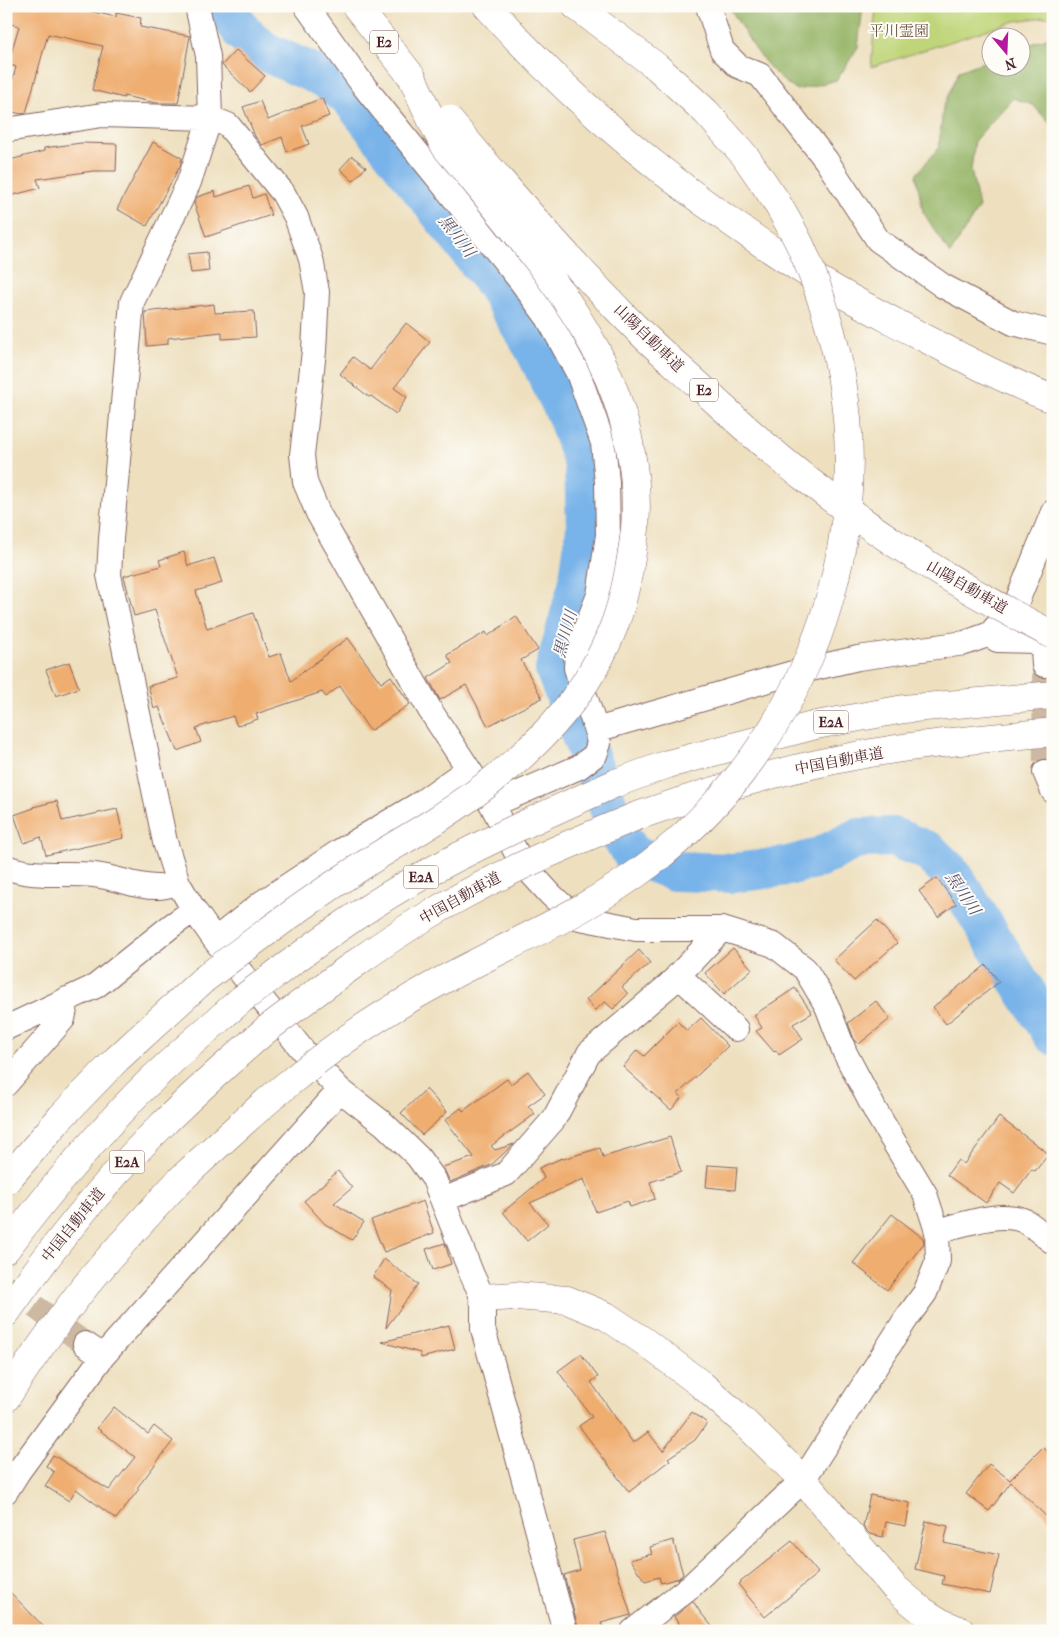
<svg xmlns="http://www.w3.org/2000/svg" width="1059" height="1637" font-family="'IM FELL French Canon','Noto Serif JP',serif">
  <rect width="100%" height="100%" fill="#fdfcf7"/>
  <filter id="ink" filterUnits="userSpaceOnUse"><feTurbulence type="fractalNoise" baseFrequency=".02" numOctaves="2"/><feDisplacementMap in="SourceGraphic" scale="10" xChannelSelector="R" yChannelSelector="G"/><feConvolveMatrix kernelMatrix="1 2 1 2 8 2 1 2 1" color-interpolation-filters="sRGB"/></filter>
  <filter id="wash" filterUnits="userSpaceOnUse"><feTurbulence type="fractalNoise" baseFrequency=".0096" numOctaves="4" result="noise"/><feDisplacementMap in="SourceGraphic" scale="20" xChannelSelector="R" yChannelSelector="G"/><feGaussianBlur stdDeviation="1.12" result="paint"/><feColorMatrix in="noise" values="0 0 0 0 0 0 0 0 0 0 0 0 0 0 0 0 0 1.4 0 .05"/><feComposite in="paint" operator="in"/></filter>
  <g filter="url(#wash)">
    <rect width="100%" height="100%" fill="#eee0bf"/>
    <path fill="#c0d579" stroke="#857a52" d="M 876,6 L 1053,6 L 1053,16 L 1015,21 L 871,67 Z"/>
    <path fill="#98b669" stroke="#716a4a" d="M 729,6 L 863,6 L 858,47 L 837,80 L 797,90 C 768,75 745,34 729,6 Z
      M 1053,35 L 1053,127 L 1033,105 L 1013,98 L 975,140 L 971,170 L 979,207 L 950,254 L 923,212 L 916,175 L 939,147 L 943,107 L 959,71 L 991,59 L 992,68 L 1022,68 L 1022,48 Z"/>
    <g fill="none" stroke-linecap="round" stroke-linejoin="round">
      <path stroke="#78b3e9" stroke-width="40" d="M 225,6 L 242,32 L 264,51 L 326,79 L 352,100 L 495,284 L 535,350 L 567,416 L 584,465 L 586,528 L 578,585 L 555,669 L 620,836 L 633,855 L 674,871 L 734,873 L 788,866 L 818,858 L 858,838 L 893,837 L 928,851 L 952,874 L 1053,1035"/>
    </g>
    <g id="blocks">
      <path fill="#efad6f" d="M 6,6 L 66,6 L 116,17 L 116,13 L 141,18 L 140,27 L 190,36 L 178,103 L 156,103 L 124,96 L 124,98 L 92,90 L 103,46 L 48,34 L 26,113 L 21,114 L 6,110 L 6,104 L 16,67 L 8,64 L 19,26 L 6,23 Z
        M 236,50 L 265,76 L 250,92 L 222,65 Z
        M 322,98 L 329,116 L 302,126 L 309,144 L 287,152 L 282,137 L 262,145 L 255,136 L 243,107 L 260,101 L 268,120 Z
        M 153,142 L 182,158 L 180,166 L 147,226 L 117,209 Z
        M 81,143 L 117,144 L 116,171 L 93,171 L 37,179 L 40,188 L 6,197 L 6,161 L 44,151 L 44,148 Z
        M 352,156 L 366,167 L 353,181 L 340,169 Z
        M 249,186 L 253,198 L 264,194 L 271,215 L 206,237 L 194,203 L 197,197 L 215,191 L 216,197 Z
        M 207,252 L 209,271 L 191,273 L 188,254 Z
        M 214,304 L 215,313 L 254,311 L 256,337 L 222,339 L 222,332 L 168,338 L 168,344 L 147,346 L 145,312 Z
        M 406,323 L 430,342 L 394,388 L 407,397 L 396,414 L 371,396 L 369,397 L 340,374 L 353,357 L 370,370 Z
        M 184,552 L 188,566 L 214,558 L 222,583 L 196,591 L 207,629 L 253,613 L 269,657 L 281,653 L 291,681 L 348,638 L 381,683 L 391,676 L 410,704 L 370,731 L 340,686 L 326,697 L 322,692 L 256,714 L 258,719 L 237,726 L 233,716 L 196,728 L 201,742 L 177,751 L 159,707 L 154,709 L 148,686 L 178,678 L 155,610 L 134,616 L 124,576 L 161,566 L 159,560 Z
        M 516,616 L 538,650 L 521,660 L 542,698 L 488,726 L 466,685 L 440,700 L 428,678 L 452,663 L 447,655 L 486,632 L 488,636 Z
        M 69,662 L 79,688 L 56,696 L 46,670 Z
        M 57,801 L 62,821 L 117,809 L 124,838 L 46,855 L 41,837 L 24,843 L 14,815 L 34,808 L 33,807 Z
        M 937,878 L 956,904 L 938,917 L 919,891 Z
        M 877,920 L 897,943 L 854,981 L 834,960 Z
        M 733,948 L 752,969 L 724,994 L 705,973 Z
        M 639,950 L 650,963 L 622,987 L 628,994 L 613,1009 L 605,1002 L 595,1010 L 586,1000 Z
        M 986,965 L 999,982 L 946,1024 L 933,1007 Z
        M 795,988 L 812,1013 L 793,1024 L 803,1039 L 779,1055 L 776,1050 L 774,1052 L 756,1031 L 762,1028 L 754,1015 Z
        M 876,1001 L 890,1019 L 859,1044 L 854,1039 L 848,1023 Z
        M 701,1018 L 728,1046 L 678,1094 L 682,1097 L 671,1110 L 623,1067 L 637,1050 L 644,1056 L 678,1022 L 687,1031 Z
        M 528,1071 L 545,1094 L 528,1106 L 535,1114 L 491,1146 L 495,1150 L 514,1144 L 491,1165 L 450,1182 L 443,1167 L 474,1157 L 445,1120 L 461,1108 L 463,1111 L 507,1079 L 511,1084 Z
        M 426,1089 L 447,1112 L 422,1135 L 401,1113 Z
        M 999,1117 L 1049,1154 L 1035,1171 L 1032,1169 L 1014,1193 L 1000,1183 L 986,1203 L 947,1175 L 958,1160 L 964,1164 Z
        M 670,1137 L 681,1172 L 650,1182 L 655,1199 L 630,1207 L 628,1201 L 596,1212 L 584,1179 L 530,1203 L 548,1224 L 527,1241 L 503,1212 L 544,1178 L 539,1168 L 562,1158 L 563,1159 L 600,1148 L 603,1157 Z
        M 708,1165 L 737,1167 L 735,1190 L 706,1187 Z
        M 338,1171 L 352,1188 L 334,1203 L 364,1222 L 352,1240 L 325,1224 L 304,1201 Z
        M 423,1201 L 434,1233 L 384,1252 L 371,1220 Z
        M 892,1214 L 923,1238 L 924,1243 L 887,1290 L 853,1263 Z
        M 445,1243 L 451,1264 L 433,1270 L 426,1249 Z
        M 384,1259 L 418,1284 L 386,1328 L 392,1290 L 373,1277 Z
        M 449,1325 L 455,1349 L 421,1358 L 420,1353 L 382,1342 Z
        M 581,1354 L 598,1377 L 591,1382 L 633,1443 L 648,1432 L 663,1451 L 692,1412 L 707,1423 L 695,1440 L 668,1458 L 670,1460 L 629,1492 L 579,1426 L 592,1417 L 558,1371 Z
        M 114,1407 L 148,1434 L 154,1426 L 173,1441 L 137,1488 L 139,1489 L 116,1519 L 76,1489 L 69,1501 L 45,1486 L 54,1472 L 46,1466 L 53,1455 L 109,1490 L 135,1457 L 97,1428 Z
        M 1043,1447 L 1053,1457 L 1053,1523 L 1011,1482 L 989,1511 L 966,1494 L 989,1464 L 1010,1480 Z
        M 870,1495 L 910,1503 L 906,1526 L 886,1522 L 883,1537 L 870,1534 L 863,1527 Z
        M 926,1521 L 948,1526 L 944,1543 L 999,1555 L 990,1594 L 942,1584 L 944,1576 L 915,1569 Z
        M 605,1532 L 631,1615 L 601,1623 L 604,1631 L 579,1631 L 564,1575 L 580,1570 L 573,1540 Z
        M 673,1540 L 683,1574 L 679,1578 L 661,1583 L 659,1577 L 645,1581 L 630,1560 L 652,1554 L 650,1547 Z
        M 792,1541 L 818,1573 L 765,1617 L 738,1584 Z
        M 6,1588 L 48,1631 L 12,1631 L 6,1625 Z
        M 693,1601 L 700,1612 L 716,1631 L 685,1631 L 674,1617 Z"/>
    </g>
  </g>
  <g filter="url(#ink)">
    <use href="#blocks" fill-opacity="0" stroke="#83635f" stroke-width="1"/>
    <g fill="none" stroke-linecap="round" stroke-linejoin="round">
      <path stroke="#cdb9a1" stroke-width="24" stroke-dasharray="24 12" stroke-linecap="butt" d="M 1044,665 L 1045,772
        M 6,1285 L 85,1344"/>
      <defs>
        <path id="street" d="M 197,6 L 208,56 L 210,118 L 189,182 L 132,302 L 111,539 L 109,575 L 165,842 L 178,883 L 194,910 L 215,940 L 304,1052 L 340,1090 L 384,1124 L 418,1157 L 434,1179 L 472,1275 L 483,1298 L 483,1329 L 565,1631
          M 306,6 L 363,85 L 520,280 L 548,318 L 578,373 L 603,443 L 607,482 L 608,535 L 599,595 L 577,650 L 576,668 L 596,730
          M 708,6 L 722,50 L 738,66 L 760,75 L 826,160 L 878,240 L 943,286 L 1013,323 L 1053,333
          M 6,130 L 102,115 L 210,118 L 228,125 L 283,193 L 296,217 L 311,259 L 317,292 L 314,351 L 302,455 L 305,482 L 318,513 L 430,710 L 492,805 L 521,862 L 551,895 L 575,917 L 636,929 L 722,929 L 774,945 L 805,969 L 827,1006 L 845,1053 L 876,1112 L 925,1194 L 937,1231 L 938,1261 L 925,1293 L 906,1319 L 803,1480 L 692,1585 L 633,1631
          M 990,634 L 997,640 L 1035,641 L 1043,649 L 1044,665
          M 1045,772 L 1053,791
          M 492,805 L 579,767 L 595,755 L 599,743 L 596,730 L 789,674 L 858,658 L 965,643 L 990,634 L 1016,604 L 1053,512
          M 6,867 C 35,878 65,872 94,875 C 116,877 137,888 159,887 C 165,887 172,884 178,883
          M 215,940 L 263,902 L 340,851 L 419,804 L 468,769
          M 678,975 L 736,1029
          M 6,1028 L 96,986 L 171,926 L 194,910
          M 6,1084 L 63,1019 L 67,999
          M 443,1200 L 506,1174 L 554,1119 L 589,1053 L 669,985 L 722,929
          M 937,1231 C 962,1225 1000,1210 1025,1221 C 1034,1226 1044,1236 1053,1242
          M 85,1344 L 103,1356
          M 6,1491 L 18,1472 L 103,1356 L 340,1090"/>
        <path id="secondary" d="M 483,1298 L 516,1296 L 567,1300 L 606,1316 L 645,1342 L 702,1385 L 744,1422 L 803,1480 L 895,1588 L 921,1610 L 940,1622 L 961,1631"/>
        <path id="highway" d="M 356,6 L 412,77
          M 487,6 C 578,109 686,196 801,269 C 838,293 878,313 917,334 C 961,357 1006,381 1053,399
          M 576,6 L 657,67 L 706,112 L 745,156 L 776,201
          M 616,783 L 668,764 L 816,725 L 904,709 L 1053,695
          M 637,816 C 723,786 812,761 902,748 C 952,741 1002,737 1053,732
          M 6,1181 L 61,1117 L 117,1059 L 203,980
          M 6,1249 C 46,1196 88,1145 134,1097 C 168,1062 206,1031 242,999
          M 6,1313 C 51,1249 105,1181 161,1126 C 195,1092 231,1060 267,1029
          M 6,1398 C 29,1362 53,1328 79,1294 C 110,1255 144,1219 178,1182"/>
      </defs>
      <use href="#street" stroke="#83635f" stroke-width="26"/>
      <use href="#secondary" stroke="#83635f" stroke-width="29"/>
      <use href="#highway" stroke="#83635f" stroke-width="29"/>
      <use href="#street" stroke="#fff" stroke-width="24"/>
      <use href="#secondary" stroke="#fff" stroke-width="28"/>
      <use href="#highway" stroke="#fff" stroke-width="28"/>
      <defs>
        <path id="highway-bridge" d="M 448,119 C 506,188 565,256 628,320 C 652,345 679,367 705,391 C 737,421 770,451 805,478 C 882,539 966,591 1053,635
          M 203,980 C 256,939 309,900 365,864 C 387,849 412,836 435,821 C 511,772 581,713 614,626 C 623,603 628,577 632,552 C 644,483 627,410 595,348 C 568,298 533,253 497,209 C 485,194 473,179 460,164 C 455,158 449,152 445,146 C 433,126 422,99 412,77
          M 242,999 C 295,960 347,919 404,886 C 472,847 544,815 616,783
          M 267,1029 C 318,991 368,952 422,919 C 490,877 564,846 637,816
          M 178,1182 C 248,1116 320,1051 404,1002 C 485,953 575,921 651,863 C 787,758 862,589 847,418 C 842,362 824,298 801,247 C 794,231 784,216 776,201"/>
      </defs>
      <use href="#highway-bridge" stroke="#83635f" stroke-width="29" stroke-linecap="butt"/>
      <use href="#highway-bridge" stroke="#fff" stroke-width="28"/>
    </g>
  </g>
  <g text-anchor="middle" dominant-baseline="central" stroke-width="4" stroke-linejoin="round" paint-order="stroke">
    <g fill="#fdfcf7" stroke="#806168" stroke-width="1">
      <rect x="370" y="30.5" width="28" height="23" rx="4"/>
      <rect x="690" y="378.5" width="28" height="23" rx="4"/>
      <rect x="813.5" y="710.5" width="35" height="23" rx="4"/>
      <rect x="403.5" y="865.5" width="35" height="23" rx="4"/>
      <rect x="109.5" y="1150.5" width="35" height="23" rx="4"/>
    </g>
    <g font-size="14" font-weight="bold" fill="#4a1f2b">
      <text x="384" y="42">E2</text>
      <text x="704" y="390">E2</text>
      <text x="831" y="722">E2A</text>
      <text x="421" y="877">E2A</text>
      <text x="127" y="1162">E2A</text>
    </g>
    <g font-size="15" fill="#6d5642" stroke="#fdfcf7">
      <text x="899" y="31">平川霊園</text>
    </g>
    <g font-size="15" fill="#4a1f2b" stroke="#fdfcf7">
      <text transform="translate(649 338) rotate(44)">山陽自動車道</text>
      <text transform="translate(967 587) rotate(30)">山陽自動車道</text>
      <text transform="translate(839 761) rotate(-11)">中国自動車道</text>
      <text transform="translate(460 898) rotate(-29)">中国自動車道</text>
      <text transform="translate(73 1225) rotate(-51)">中国自動車道</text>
    </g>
    <g font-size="16" font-style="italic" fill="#5a536e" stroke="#fdfcf7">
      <text transform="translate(457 236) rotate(52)">黒川川</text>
      <text transform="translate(565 634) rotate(-75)">黒川川</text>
      <text transform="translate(963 893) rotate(56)">黒川川</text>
    </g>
  </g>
  <rect width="1059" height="1637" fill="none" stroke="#fdfcf7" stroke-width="25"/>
  <g transform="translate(1006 52) rotate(161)"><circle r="24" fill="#fdfcf7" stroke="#b5a4a5"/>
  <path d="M0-4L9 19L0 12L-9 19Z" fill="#b5179e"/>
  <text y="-8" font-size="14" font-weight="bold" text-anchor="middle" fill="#4a1f2b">N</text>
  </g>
</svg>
